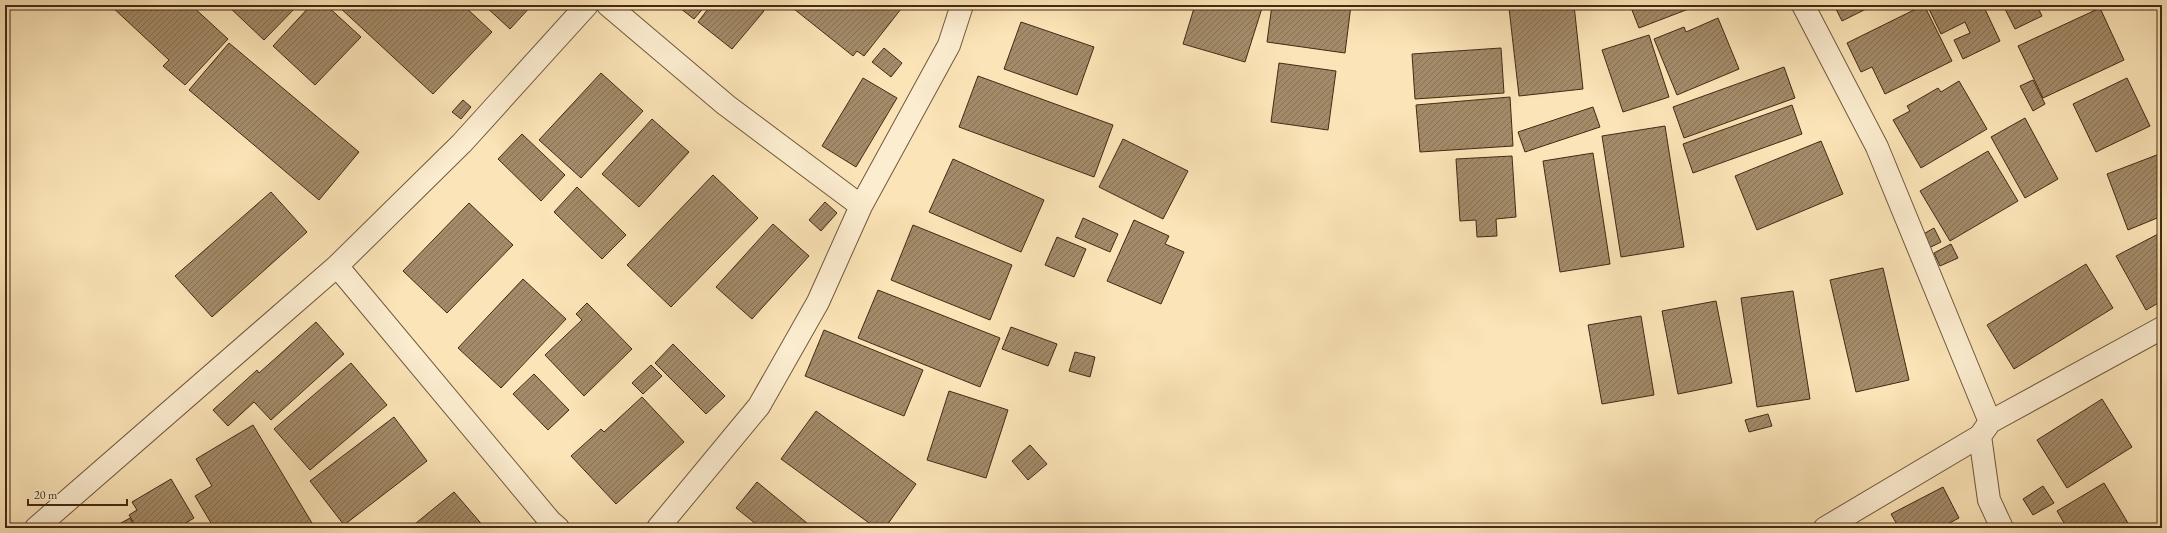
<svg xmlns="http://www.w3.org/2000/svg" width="2167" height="533" font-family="'EB Garamond',serif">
  <defs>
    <pattern id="building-hatch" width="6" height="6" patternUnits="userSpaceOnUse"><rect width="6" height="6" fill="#a38b69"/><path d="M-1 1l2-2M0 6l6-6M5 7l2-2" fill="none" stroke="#867255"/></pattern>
  </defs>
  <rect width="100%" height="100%" fill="#fbe4b7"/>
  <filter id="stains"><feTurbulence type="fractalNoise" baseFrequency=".005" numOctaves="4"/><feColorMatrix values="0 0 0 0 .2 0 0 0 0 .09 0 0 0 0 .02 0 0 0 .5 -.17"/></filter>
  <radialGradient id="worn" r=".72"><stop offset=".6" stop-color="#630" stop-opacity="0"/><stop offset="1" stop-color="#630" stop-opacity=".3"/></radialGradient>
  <path fill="url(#building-hatch)" stroke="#442a14" d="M 110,5 L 191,5 L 228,39 L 185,85 L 163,66 L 169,60 Z
    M 227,5 L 298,5 L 264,40 Z
    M 311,5 L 326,5 L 361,37 L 315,85 L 273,46 Z
    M 337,5 L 463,5 L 492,32 L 433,94 Z
    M 484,5 L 532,5 L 510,29 Z
    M 676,5 L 706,5 L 694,19 Z
    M 711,5 L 757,5 L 764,11 L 732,49 L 698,22 Z
    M 789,5 L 896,5 L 901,9 L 864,56 L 857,51 L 853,56 Z
    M 1195,5 L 1252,5 L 1262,8 L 1245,62 L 1183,44 Z
    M 1272,5 L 1351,5 L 1345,53 L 1267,42 Z
    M 1540,5 L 1574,5 L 1583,89 L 1519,96 L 1509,8 Z
    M 1630,5 L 1699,5 L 1639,28 Z
    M 1834,5 L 1874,5 L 1842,21 Z
    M 1924,5 L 1952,61 L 1885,94 L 1872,67 L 1861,72 L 1847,43 Z
    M 1927,5 L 1983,5 L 2000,41 L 1963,59 L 1954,40 L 1970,33 L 1965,22 L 1941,34 Z
    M 2003,5 L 2049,5 L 2039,10 L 2042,16 L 2015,29 Z
    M 2100,8 L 2124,60 L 2043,98 L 2018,46 Z
    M 1718,18 L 1739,69 L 1677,95 L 1654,39 L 1684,27 L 1686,32 Z
    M 1021,22 L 1094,47 L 1077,95 L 1004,69 Z
    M 1649,35 L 1669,97 L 1623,112 L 1602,50 Z
    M 229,43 L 359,152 L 319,200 L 189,90 Z
    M 884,48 L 902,63 L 891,77 L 872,62 Z
    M 1501,48 L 1504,93 L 1415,99 L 1412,54 Z
    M 1279,63 L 1336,71 L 1328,130 L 1271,122 Z
    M 1784,67 L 1795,98 L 1684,138 L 1673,107 Z
    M 601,73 L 643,111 L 581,178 L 539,140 Z
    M 978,76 L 1113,125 L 1094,177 L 959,127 Z
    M 863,78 L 897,98 L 856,167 L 822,146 Z
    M 2127,78 L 2150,126 L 2096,152 L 2073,104 Z
    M 2033,80 L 2045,104 L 2033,111 L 2020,86 Z
    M 1959,81 L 1987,129 L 1921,168 L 1893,120 L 1910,111 L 1907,106 L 1938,88 L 1941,92 Z
    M 1510,97 L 1513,146 L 1420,152 L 1416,105 Z
    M 463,100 L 471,107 L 461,119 L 452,112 Z
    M 1792,105 L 1802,134 L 1693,173 L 1683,144 Z
    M 1593,107 L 1600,127 L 1525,152 L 1518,132 Z
    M 2025,118 L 2058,179 L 2025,198 L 1991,137 Z
    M 652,119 L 689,152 L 639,207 L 602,174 Z
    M 1665,126 L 1684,247 L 1621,257 L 1602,136 Z
    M 522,134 L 565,175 L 541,201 L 498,159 Z
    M 1123,139 L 1188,171 L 1163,219 L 1099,187 Z
    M 1821,141 L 1843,194 L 1757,230 L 1735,176 Z
    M 1988,151 L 2018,201 L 1950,241 L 1920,191 Z
    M 1593,153 L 1610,264 L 1560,272 L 1543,161 Z
    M 2162,153 L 2162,216 L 2128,230 L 2107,174 Z
    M 1512,156 L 1516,217 L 1496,219 L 1497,236 L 1477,237 L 1476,220 L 1460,221 L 1456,159 Z
    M 953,159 L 1044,200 L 1021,252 L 929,212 Z
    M 713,175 L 758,218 L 671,307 L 627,265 Z
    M 577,187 L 626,235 L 602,259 L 554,212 Z
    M 271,192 L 307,232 L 212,317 L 175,276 Z
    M 825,202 L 837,213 L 821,231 L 809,220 Z
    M 469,203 L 513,245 L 447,313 L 403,271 Z
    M 1083,218 L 1118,234 L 1110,252 L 1075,237 Z
    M 1134,220 L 1169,236 L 1165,244 L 1184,252 L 1161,304 L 1107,281 Z
    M 773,224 L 809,256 L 752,319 L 716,287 Z
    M 913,225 L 1012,265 L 990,320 L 891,280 Z
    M 1934,228 L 1941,242 L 1927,249 L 1920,236 Z
    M 2162,232 L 2162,301 L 2146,310 L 2116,256 Z
    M 1057,237 L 1086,249 L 1074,277 L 1045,265 Z
    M 1951,244 L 1958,258 L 1940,266 L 1934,253 Z
    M 2086,264 L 2113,308 L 2014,369 L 1987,325 Z
    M 1883,268 L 1909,380 L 1856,392 L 1830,280 Z
    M 523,279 L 566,319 L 501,388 L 458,348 Z
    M 878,290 L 1000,338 L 980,387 L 858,338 Z
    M 1793,291 L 1810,399 L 1757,407 L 1741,298 Z
    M 1716,301 L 1732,383 L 1678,394 L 1662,311 Z
    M 587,303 L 632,349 L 584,396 L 545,355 L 582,320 L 576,314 Z
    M 1641,316 L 1654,395 L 1602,404 L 1588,325 Z
    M 316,322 L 344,354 L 271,420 L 254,402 L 228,426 L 213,410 L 257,370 L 259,373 Z
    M 1011,327 L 1057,344 L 1048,366 L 1002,349 Z
    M 824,330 L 923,370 L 904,416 L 805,376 Z
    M 673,344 L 725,396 L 706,414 L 655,363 Z
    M 1075,352 L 1095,357 L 1090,377 L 1069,371 Z
    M 351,363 L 387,405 L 310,470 L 274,429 Z
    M 651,365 L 662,376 L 643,394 L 632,383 Z
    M 534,374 L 569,410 L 548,430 L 513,394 Z
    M 949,391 L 1008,410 L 986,478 L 927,460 Z
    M 642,397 L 684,442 L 616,504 L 571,456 L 601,429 L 604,432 Z
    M 2102,399 L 2132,447 L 2067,488 L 2037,440 Z
    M 816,411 L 916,484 L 885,528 L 876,528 L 781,459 Z
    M 1768,414 L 1772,426 L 1749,432 L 1745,420 Z
    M 394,417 L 427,461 L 344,525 L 310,481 Z
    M 253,425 L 315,528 L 214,528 L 195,496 L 212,486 L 196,459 Z
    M 1030,445 L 1047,464 L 1028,480 L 1012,461 Z
    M 171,479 L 194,518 L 178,528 L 137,528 L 129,515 L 137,510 L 132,502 Z
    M 757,482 L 813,528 L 761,528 L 736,508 Z
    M 2104,483 L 2131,528 L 2067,528 L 2057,511 Z
    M 2043,486 L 2054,503 L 2033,515 L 2023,499 Z
    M 1943,487 L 1959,518 L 1940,528 L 1899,528 L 1891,514 Z
    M 454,492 L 485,528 L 410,528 Z
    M 130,518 L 135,528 L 112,528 Z"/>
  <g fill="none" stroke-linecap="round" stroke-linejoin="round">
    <defs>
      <path id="minor" d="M 608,5 L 726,105 L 861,206
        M 1803,5 L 1877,147 L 1990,422
        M 337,266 L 550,521 L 558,528
        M 1980,436 L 1989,500 L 2002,528
        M 36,528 L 337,266 L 462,143 L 587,5
        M 658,528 L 759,406 L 818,302 L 861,206 L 949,45 L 962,5
        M 1825,528 L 1980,436 L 1990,422 L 2162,328"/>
    </defs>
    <use href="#minor" stroke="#72583d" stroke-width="24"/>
    <use href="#minor" stroke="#fcedd0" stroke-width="22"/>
  </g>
  <rect width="2167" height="533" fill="none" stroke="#fbe4b7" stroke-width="20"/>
  <rect x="6" y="6" width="2155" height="521" fill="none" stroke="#442a14" stroke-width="2"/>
  <rect x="10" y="10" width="2147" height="513" fill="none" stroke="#442a14"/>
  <path d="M28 499v6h99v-6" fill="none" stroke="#442a14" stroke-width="2"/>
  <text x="34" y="499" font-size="12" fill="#442a14" stroke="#fcedd0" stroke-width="3" paint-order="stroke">20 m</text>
  <rect width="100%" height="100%" filter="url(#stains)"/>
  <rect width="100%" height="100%" fill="url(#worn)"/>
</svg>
